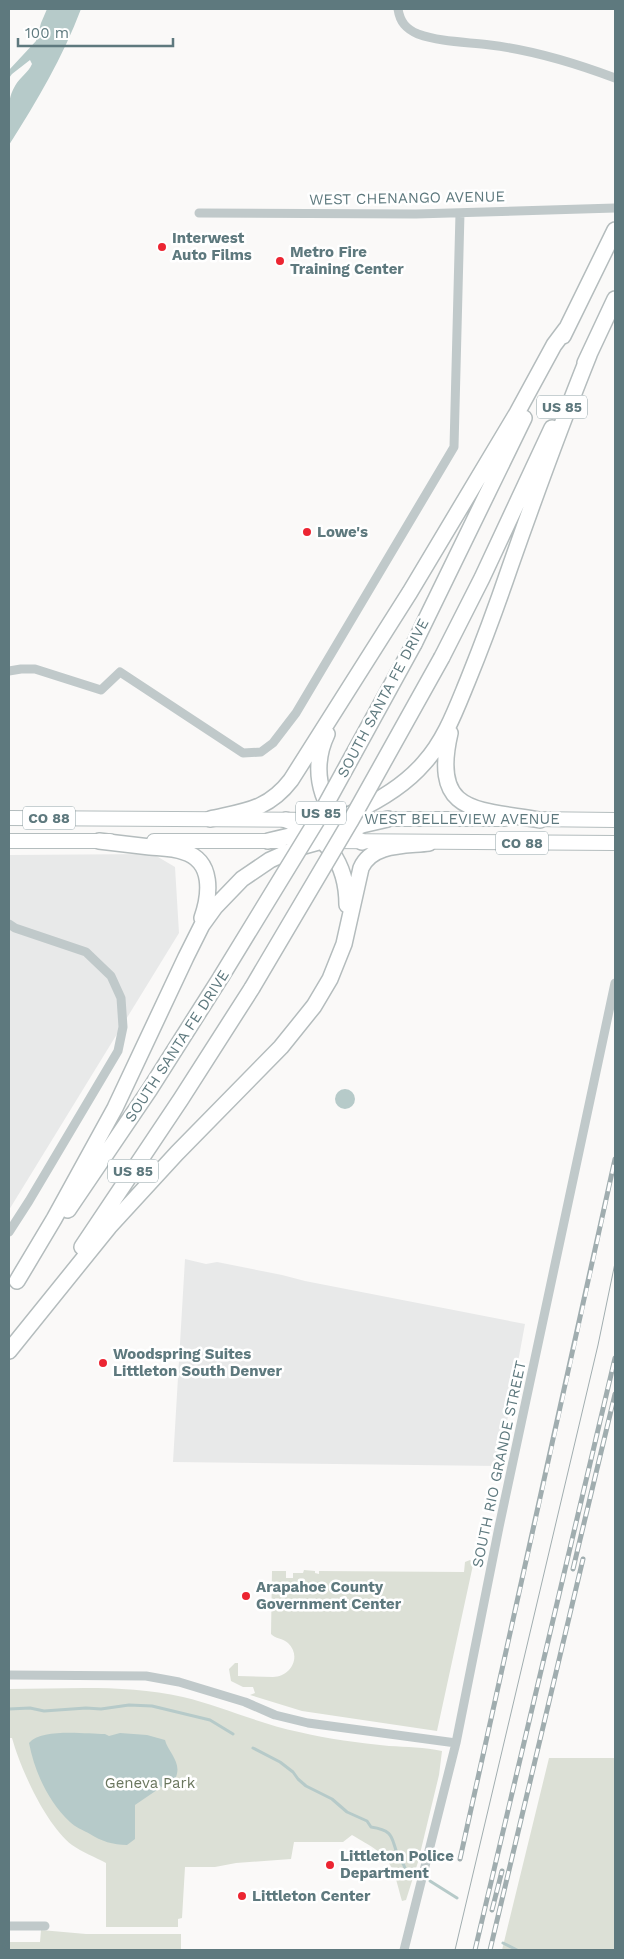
<svg xmlns="http://www.w3.org/2000/svg" width="624" height="1959" font-family="'Work Sans',sans-serif">
  <rect width="100%" height="100%" fill="#faf9f8"/>
  <path fill="#e8e9e9" d="M 153,854 L 175,867 L 179,933 L 9,1210 L 9,855 Z
    M 185,1259 L 206,1264 L 217,1262 L 282,1275 L 305,1281 L 525,1324 L 503,1443 L 497,1466 L 173,1462 Z"/>
  <path fill="#dce0d6" d="M 470,1560 L 473,1562 L 473,1565 L 437,1731 L 302,1711 L 250,1695 L 255,1693 L 253,1687 L 243,1687 L 231,1681 L 229,1669 L 235,1663 L 238,1663 L 238,1676 L 273,1677 C 291,1677 302,1656 288,1643 C 283,1638 275,1639 271,1634 L 272,1571 L 286,1571 L 286,1578 L 293,1578 L 293,1573 L 303,1573 L 304,1570 L 315,1571 L 315,1573 L 319,1574 L 319,1571 L 464,1572 L 465,1562 Z
    M 9,1689 C 66,1689 126,1684 183,1697 C 222,1706 259,1724 299,1732 C 328,1739 359,1743 389,1746 C 407,1747 424,1747 442,1751 L 439,1775 L 418,1862 L 406,1900 L 402,1901 C 391,1858 390,1857 352,1835 L 343,1842 L 294,1842 L 291,1859 L 236,1863 L 215,1867 L 185,1867 L 182,1918 L 178,1919 L 178,1927 L 106,1927 L 106,1863 C 95,1857 82,1852 72,1845 C 46,1825 21,1770 12,1738 L 9,1738 Z
    M 549,1758 L 615,1758 L 615,1950 L 502,1950 Z
    M 41,1930 L 86,1934 L 181,1934 L 181,1950 L 9,1950 L 9,1942 L 40,1942 Z"/>
  <path fill="#b6cac9" d="M 47,9 L 81,9 C 63,57 37,101 9,145 C 9,125 5,102 15,86 C 20,77 28,73 32,64 L 30,60 L 12,74 L 9,78 L 9,70 L 36,41 L 41,23 Z
    M335 1099a10 10 0 1 1 20 0a10 10 0 1 1-20 0Z
    M 120,1733 L 147,1735 L 165,1740 C 168,1752 182,1762 176,1777 L 135,1805 L 135,1839 L 127,1845 C 113,1845 101,1841 90,1834 C 83,1830 75,1827 70,1822 C 48,1801 35,1773 29,1743 C 42,1728 85,1734 105,1734 L 109,1736 Z"/>
  <g fill="none" stroke-linecap="round" stroke-linejoin="round">
    <path stroke="#b6cac9" stroke-width="3" d="M 9,1709 L 30,1708 L 44,1711 L 86,1708 L 101,1709 L 129,1705 L 152,1706 L 210,1720 L 233,1734
      M 253,1748 L 280,1762 L 293,1772 L 298,1779 L 306,1786 L 332,1799 L 347,1812 L 367,1821 L 371,1827 C 397,1831 390,1839 399,1858 C 401,1861 404,1864 405,1868
      M 430,1881 L 457,1898
      M 503,1943 L 517,1950"/>
    <defs>
      <path id="primary" d="M 9,818 L 327,820
        M 379,819 L 505,819
        M 529,819 L 615,820
        M 9,841 L 110,841
        M 154,841 L 280,841
        M 329,841 L 615,843"/>
      <path id="trunk" d="M 563,336 L 615,230
        M 585,363 L 615,299
        M 414,644 L 524,418
        M 442,657 L 482,578 L 552,428
        M 450,733 C 431,815 477,809 540,820
        M 327,734 C 308,774 324,819 362,842
        M 210,819 C 245,811 268,810 291,780 L 410,592 L 517,413 L 554,345 L 566,329
        M 286,820 C 326,834 347,863 347,905
        M 99,841 C 116,843 133,845 150,847 C 161,848 174,848 184,852 C 214,861 210,895 202,918
        M 268,841 C 318,831 390,803 424,763 C 445,740 456,709 468,680 C 483,643 497,605 510,567 C 535,496 561,425 589,355
        M 68,1210 L 150,1089 L 221,977
        M 82,1247 L 181,1099 L 252,988
        M 17,1281 L 54,1219 L 115,1108 L 186,957 L 202,925 L 215,907 L 242,879 L 270,860 L 297,848 L 322,841 L 362,825 L 388,819
        M 9,1351 L 109,1227 L 177,1153 L 281,1047 L 314,1006 L 330,979 L 344,944 L 361,868 C 372,843 406,846 429,843"/>
    </defs>
    <use href="#primary" stroke="#b4bdbe" stroke-width="16"/>
    <use href="#trunk" stroke="#b4bcbd" stroke-width="18"/>
    <path stroke="#c0c9ca" stroke-width="9" d="M 398,9 C 400,22 406,29 418,34 C 440,42 466,42 490,45 C 532,50 575,63 615,78
      M 199,213 L 416,214 L 615,208
      M 9,671 L 21,669 L 35,669 L 101,690 L 120,672 L 243,753 L 261,752 L 273,743 L 296,713 L 454,447 L 460,213
      M 9,924 L 15,928 L 86,952 L 111,976 L 121,998 L 123,1027 L 118,1051 L 29,1201 L 9,1232
      M 9,1675 L 146,1676 L 179,1682 L 245,1702 L 275,1715 L 308,1723 L 456,1743
      M 9,1926 L 45,1926
      M 404,1950 L 456,1743 L 499,1527 L 615,983"/>
    <use href="#primary" stroke="#fff" stroke-width="14"/>
    <use href="#trunk" stroke="#fff" stroke-width="15"/>
    <path stroke="#a0adaf" stroke-width="1" d="M 455,1950 L 598,1345 L 615,1263"/>
    <defs>
      <path id="rail" d="M 573,1569 L 615,1394
        M 460,1859 C 511,1626 565,1393 615,1159
        M 492,1910 L 502,1871
        M 475,1950 L 615,1358
        M 490,1950 L 583,1559"/>
    </defs>
    <use href="#rail" stroke="#a0adaf" stroke-width="5"/>
    <use href="#rail" stroke="#fff" stroke-width="3" stroke-dasharray="9" stroke-linecap="butt"/>
    <defs>
      <path id="trunk-bridge" d="M 221,977 L 320,815 L 414,644
        M 252,988 L 350,822 L 442,657"/>
    </defs>
    <use href="#trunk-bridge" stroke="#b4bcbd" stroke-width="18" stroke-linecap="butt"/>
    <use href="#trunk-bridge" stroke="#fff" stroke-width="15"/>
  </g>
  <g fill="#ec2532" stroke="#fff" stroke-width="2">
    <circle cx="162" cy="247" r="5"/>
    <circle cx="280" cy="261" r="5"/>
    <circle cx="307" cy="532" r="5"/>
    <circle cx="103" cy="1363" r="5"/>
    <circle cx="246" cy="1596" r="5"/>
    <circle cx="330" cy="1865" r="5"/>
    <circle cx="242" cy="1896" r="5"/>
  </g>
  <g text-anchor="middle" dominant-baseline="central" stroke-width="5" stroke-linejoin="round" paint-order="stroke">
    <g fill="#fff" stroke="#8ea1a5" stroke-width="1">
      <rect x="537" y="395.5" width="50" height="23" rx="4"/>
      <rect x="296" y="801.5" width="50" height="23" rx="4"/>
      <rect x="23" y="806.5" width="52" height="23" rx="4"/>
      <rect x="496" y="831.5" width="52" height="23" rx="4"/>
      <rect x="108" y="1159.5" width="50" height="23" rx="4"/>
    </g>
    <g font-size="14" font-weight="bold" fill="#5e797e">
      <text x="562" y="407">US 85</text>
      <text x="321" y="813">US 85</text>
      <text x="49" y="818">CO 88</text>
      <text x="522" y="843">CO 88</text>
      <text x="133" y="1171">US 85</text>
    </g>
    <g font-size="15" fill="#5e797e" stroke="#fff">
      <text transform="translate(407 198) rotate(-1)">WEST CHENANGO AVENUE</text>
      <text transform="translate(383 698) rotate(-62)">SOUTH SANTA FE DRIVE</text>
      <text x="462" y="819">WEST BELLEVIEW AVENUE</text>
      <text transform="translate(177 1046) rotate(-57)">SOUTH SANTA FE DRIVE</text>
      <text transform="translate(499 1464) rotate(-78)">SOUTH RIO GRANDE STREET</text>
    </g>
    <g font-size="15" font-weight="bold" fill="#5e797e" stroke="#fff" text-anchor="start">
      <text x="172" y="238">Interwest<tspan x="172" dy="17">Auto Films</tspan></text>
      <text x="290" y="252">Metro Fire<tspan x="290" dy="17">Training Center</tspan></text>
      <text x="317" y="532">Lowe's</text>
      <text x="113" y="1354">Woodspring Suites<tspan x="113" dy="17">Littleton South Denver</tspan></text>
      <text x="256" y="1587">Arapahoe County<tspan x="256" dy="17">Government Center</tspan></text>
      <text x="340" y="1856">Littleton Police<tspan x="340" dy="17">Department</tspan></text>
      <text x="252" y="1896">Littleton Center</text>
    </g>
    <g font-size="15" fill="#6a765e" stroke="#fff">
      <text x="150" y="1783">Geneva Park</text>
    </g>
  </g>
  <rect width="624" height="1959" fill="none" stroke="#5e797e" stroke-width="20"/>
  <path d="M18 38v8h155v-8" fill="none" stroke="#5e797e" stroke-width="2.5"/>
  <text x="25" y="38" font-size="15" fill="#5e797e" stroke="#ffffff" stroke-width="4" paint-order="stroke">100 m</text>
</svg>
